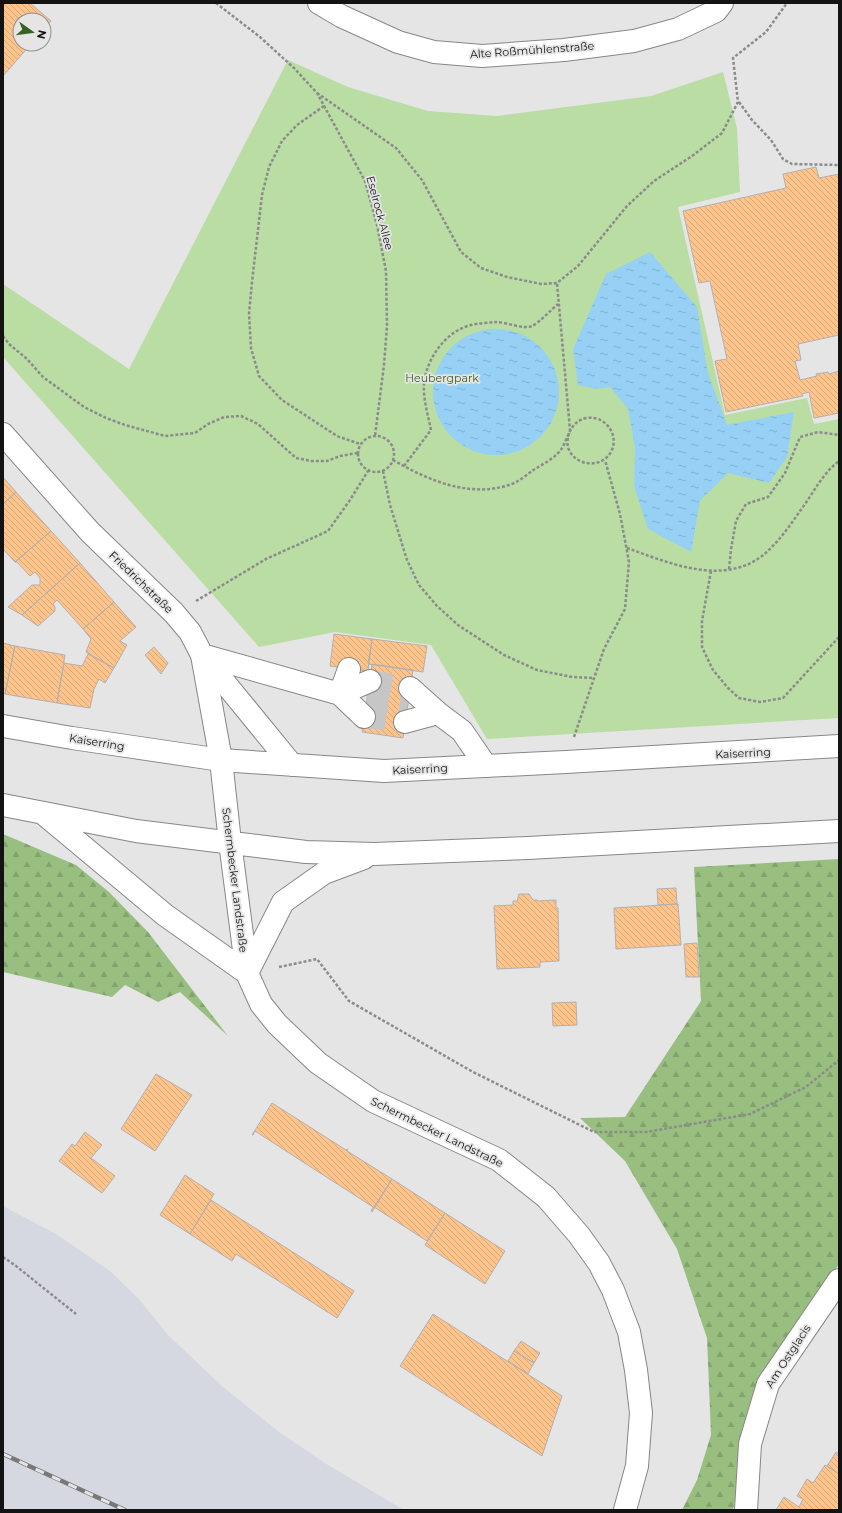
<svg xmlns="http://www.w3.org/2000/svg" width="842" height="1513" font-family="Montserrat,sans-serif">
  <defs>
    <pattern id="forest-firs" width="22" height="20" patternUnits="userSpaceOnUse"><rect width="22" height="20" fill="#98bf7f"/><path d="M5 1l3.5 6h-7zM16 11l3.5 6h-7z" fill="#82a36d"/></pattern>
    <pattern id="water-ripples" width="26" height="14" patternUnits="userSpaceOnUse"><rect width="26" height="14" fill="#96d0f4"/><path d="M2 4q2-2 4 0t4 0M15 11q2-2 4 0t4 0" fill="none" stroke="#80b2d0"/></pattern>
    <pattern id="building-back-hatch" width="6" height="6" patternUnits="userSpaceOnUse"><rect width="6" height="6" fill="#fec48c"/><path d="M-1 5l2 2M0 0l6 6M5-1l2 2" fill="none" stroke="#d9a878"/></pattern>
  </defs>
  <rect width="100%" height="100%" fill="#e5e5e6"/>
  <path fill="#d6d8e1" d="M 3,1206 L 56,1234 L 110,1271 L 138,1298 L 169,1336 L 222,1386 L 279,1432 L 328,1465 L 404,1510 L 3,1510 Z"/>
  <path fill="url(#forest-firs)" d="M 3,834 L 76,865 L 109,892 L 148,932 L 228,1036 L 180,992 L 158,1002 L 125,985 L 112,997 L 3,972 Z
    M 839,859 L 839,1264 L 759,1380 L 733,1510 L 682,1510 L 697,1480 L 711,1435 L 707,1338 L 677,1249 L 625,1161 L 580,1118 L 625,1117 L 701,1001 L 694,867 Z"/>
  <path fill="#badda4" d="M 288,60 L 348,87 L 428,111 L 497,116 L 651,96 L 723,72 L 737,128 L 740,192 L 678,207 L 725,415 L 807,398 L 814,424 L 839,419 L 839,718 L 487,739 L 431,645 L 335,632 L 259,647 L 3,357 L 3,284 L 129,369 Z"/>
  <path fill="url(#water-ripples)" d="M 650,252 L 697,307 L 708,373 L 727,425 L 794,412 L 787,457 L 769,483 L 728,473 L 700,501 L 691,552 L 648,529 L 634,486 L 635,448 L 628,409 L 610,387 L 596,389 L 578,385 L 573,349 L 606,274 Z
    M433 392a63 63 0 1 1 126 0a63 63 0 1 1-126 0Z"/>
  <path fill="url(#building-back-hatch)" stroke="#b1b1b0" d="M 3,3 L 30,3 L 51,21 L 44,29 L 44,20 L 20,20 L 20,44 L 31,44 L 3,76 Z
    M 816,167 L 819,178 L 839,174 L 839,335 L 798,344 L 801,360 L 795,361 L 800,380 L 817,376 L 816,374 L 828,372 L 829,374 L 839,371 L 839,413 L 814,418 L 809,392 L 802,394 L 803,396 L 726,412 L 715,361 L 727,359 L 710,281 L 699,283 L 683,211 L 786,188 L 783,174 Z
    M 3,477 L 16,492 L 3,504 Z
    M 16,492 L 51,531 L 15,562 L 3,549 L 3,504 Z
    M 51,531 L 80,563 L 22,615 L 8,607 L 32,585 L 40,585 L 40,578 L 35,572 L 30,576 L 17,562 L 15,562 Z
    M 80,563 L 114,602 L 83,629 L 57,600 L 53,604 L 55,607 L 55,611 L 38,626 L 22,615 Z
    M 114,602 L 136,627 L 120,641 L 127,645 L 114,668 L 86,652 L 91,639 L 83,629 Z
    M 334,634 L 372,639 L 368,671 L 330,666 Z
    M 372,639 L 427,646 L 423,672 L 368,664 Z
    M 3,643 L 15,646 L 5,694 L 3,693 Z
    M 15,646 L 65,655 L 57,703 L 5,694 Z
    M 154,647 L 168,663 L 161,674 L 145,655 Z
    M 88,654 L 114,668 L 105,683 L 99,679 L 94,689 L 90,708 L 57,703 L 64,663 L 82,666 Z
    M 372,664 L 413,670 L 403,738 L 362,732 Z
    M 676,888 L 677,904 L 658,905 L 657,889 Z
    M 519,894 L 529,894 L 533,900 L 537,900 L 537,901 L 556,900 L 556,908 L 558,908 L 559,961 L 540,962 L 540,967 L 497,969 L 494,906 L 513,905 L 513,901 L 517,901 Z
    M 678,904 L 681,945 L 616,949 L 614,908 Z
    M 697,943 L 699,977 L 686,977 L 684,944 Z
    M 576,1002 L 577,1025 L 553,1026 L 552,1003 Z
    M 156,1074 L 192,1095 L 155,1151 L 121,1129 Z
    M 272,1103 L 346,1150 L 348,1149 L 347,1151 L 392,1179 L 372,1212 L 371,1211 L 373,1207 L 255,1131 L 253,1135 L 252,1135 Z
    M 85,1132 L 102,1145 L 91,1158 L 115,1176 L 102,1193 L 59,1161 L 72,1144 L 75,1146 Z
    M 185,1175 L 214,1194 L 190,1234 L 160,1215 Z
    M 392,1179 L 445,1213 L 427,1241 L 374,1207 Z
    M 211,1200 L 354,1291 L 337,1318 L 236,1254 L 232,1261 L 190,1234 Z
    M 445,1213 L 505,1251 L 485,1284 L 425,1245 Z
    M 433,1314 L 562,1396 L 542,1456 L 400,1366 Z
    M 521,1341 L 540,1353 L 534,1363 L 514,1351 Z
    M 514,1351 L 534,1363 L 528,1374 L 508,1361 Z
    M 836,1452 L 839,1454 L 839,1474 L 827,1466 Z
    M 825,1465 L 839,1474 L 839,1510 L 776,1510 L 784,1497 L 799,1507 L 803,1499 L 797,1496 L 807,1479 L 813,1483 Z"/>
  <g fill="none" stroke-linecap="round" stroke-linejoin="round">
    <path stroke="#c6c6c6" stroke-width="22" stroke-dasharray="22 11" stroke-linecap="butt" d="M 370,681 L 410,688
      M 367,699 L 407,704
      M 364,717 L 405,722"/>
    <defs>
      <path id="minor" d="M 319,3 L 341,16 L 398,42 L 434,52 L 482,56 L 564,50 L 634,41 L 678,29 L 716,11 L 722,3
        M 3,434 L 90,532 L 174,613 L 190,632 L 202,655 L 221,760
        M 202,655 L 340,694
        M 349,669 L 340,694 L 364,717
        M 410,688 L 438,713 L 462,731 L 486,766
        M 349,695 L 340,694 L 370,681
        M 405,722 L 438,713
        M 746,1510 L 750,1444 L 768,1384 L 839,1280"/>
      <path id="major" d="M 202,655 L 292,765
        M 3,726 L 72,738 L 221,760 L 384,771 L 566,762 L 839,746
        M 221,760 L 230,842 L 247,973 L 261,1004 L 277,1024 L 318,1063 L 373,1101 L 499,1160 L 546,1197 L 579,1235 L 599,1263 L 613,1290 L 629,1332 L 636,1370 L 641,1413 L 637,1466 L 625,1510
        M 3,805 L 136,831 L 306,852 L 374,854 L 528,848 L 839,831
        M 44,814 L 165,915 L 247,973
        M 247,973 L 283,902 L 324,873 L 364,858"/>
    </defs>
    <use href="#minor" stroke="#878788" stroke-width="24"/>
    <use href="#major" stroke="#878788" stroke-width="24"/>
    <path stroke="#8b8b8c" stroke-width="2.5" stroke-dasharray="3 2" stroke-linecap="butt" d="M 216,3 L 260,37 L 294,68 L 317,93 L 365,181 L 377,225 L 386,271 L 387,326 L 384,365 L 375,436
      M 317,93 L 396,148 L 422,180 L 461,252 L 481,268 L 507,277 L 541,284 L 557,283 L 578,266 L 627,206 L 654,181 L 692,156 L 722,133 L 738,102 L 733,58 L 766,32 L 787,3
      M 739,102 L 752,120 L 771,140 L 783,159 L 792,164 L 839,165
      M 324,106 L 297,125 L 282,141 L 269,167 L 262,195 L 252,282 L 249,314 L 251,348 L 259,376 L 282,400 L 337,436 L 360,444
      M 3,336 L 9,344 L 27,359 L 43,377 L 84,407 L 106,418 L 125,425 L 165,436 L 184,434 L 195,433 L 208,424 L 224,417 L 241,416 L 258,424 L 296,458 L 311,461 L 327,461 L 340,456 L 357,453
      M358 454a18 18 0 1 1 36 0a18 18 0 1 1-36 0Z
      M 393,460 C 428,480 468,498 509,485 C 517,483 525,476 532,471 C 541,465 552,460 559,452 C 569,441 568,421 587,418 C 605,415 620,435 611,452 C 602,468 577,467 569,450 C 566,444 568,436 570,430 L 557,283
      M 404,466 L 431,430 C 428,415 423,399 424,384 C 426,361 443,335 465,327 C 475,323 486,323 496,322 C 506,322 524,330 532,326 C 540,322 551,310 558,304
      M 383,471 L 390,505 L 407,560 L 419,585 L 437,606 L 458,625 L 504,655 L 537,670 L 572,677 L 594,678
      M 627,548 C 669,563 722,586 762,556 C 777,544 789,527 800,511 C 813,494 821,475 839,461
      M 729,569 L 731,549 L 736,521 L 746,504 L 768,497 L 785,473 L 800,437 L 818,432 L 839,435
      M 711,571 L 702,621 L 702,647 L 713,670 L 728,688 L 739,698 L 760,702 L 783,698 L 839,637
      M 196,601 L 266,559 L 328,531 L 350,500 L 368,471
      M 574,737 L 604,649 L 625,609 L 629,562 L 620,514 L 605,460
      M 279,967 L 317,959 L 349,1001 L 473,1072 L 594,1132 L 646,1132 L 750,1114 L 806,1087 L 839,1060
      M 3,1257 L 16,1266 L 76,1314"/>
    <use href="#minor" stroke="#fff" stroke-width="22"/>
    <use href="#major" stroke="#fff" stroke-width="22"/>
    <defs>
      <path id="rail" d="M 3,1454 L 125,1510"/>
    </defs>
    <use href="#rail" stroke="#787879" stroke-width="4.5"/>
    <use href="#rail" stroke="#e5e5e6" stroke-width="3" stroke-dasharray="9" stroke-linecap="butt"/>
  </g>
  <g text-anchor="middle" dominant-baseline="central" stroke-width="3.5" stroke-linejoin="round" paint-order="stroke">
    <g font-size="11" fill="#131314" stroke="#e5e5e6">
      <text transform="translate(532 50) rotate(-4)">Alte Roßmühlenstraße</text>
      <text transform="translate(380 213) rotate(75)">Eselrock Allee</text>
      <text transform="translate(141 582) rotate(44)">Friedrichstraße</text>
      <text transform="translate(97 742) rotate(9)">Kaiserring</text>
      <text transform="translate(743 753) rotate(-3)">Kaiserring</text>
      <text transform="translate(420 769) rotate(-3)">Kaiserring</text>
      <text transform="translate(235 880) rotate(83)">Schermbecker Landstraße</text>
      <text transform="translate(437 1132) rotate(26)">Schermbecker Landstraße</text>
      <text transform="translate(788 1356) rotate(-57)">Am Ostglacis</text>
    </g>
    <g font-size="11" fill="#395d1d" stroke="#e5e5e6">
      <text x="442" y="378">Heubergpark</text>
    </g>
  </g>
  <rect width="842" height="1513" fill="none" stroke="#131314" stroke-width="8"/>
  <g transform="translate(32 32) rotate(104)"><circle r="19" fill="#e5e5e6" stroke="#919192"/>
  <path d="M0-3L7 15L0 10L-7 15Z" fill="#376322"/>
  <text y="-6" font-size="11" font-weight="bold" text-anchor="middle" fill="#131314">N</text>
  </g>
</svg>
